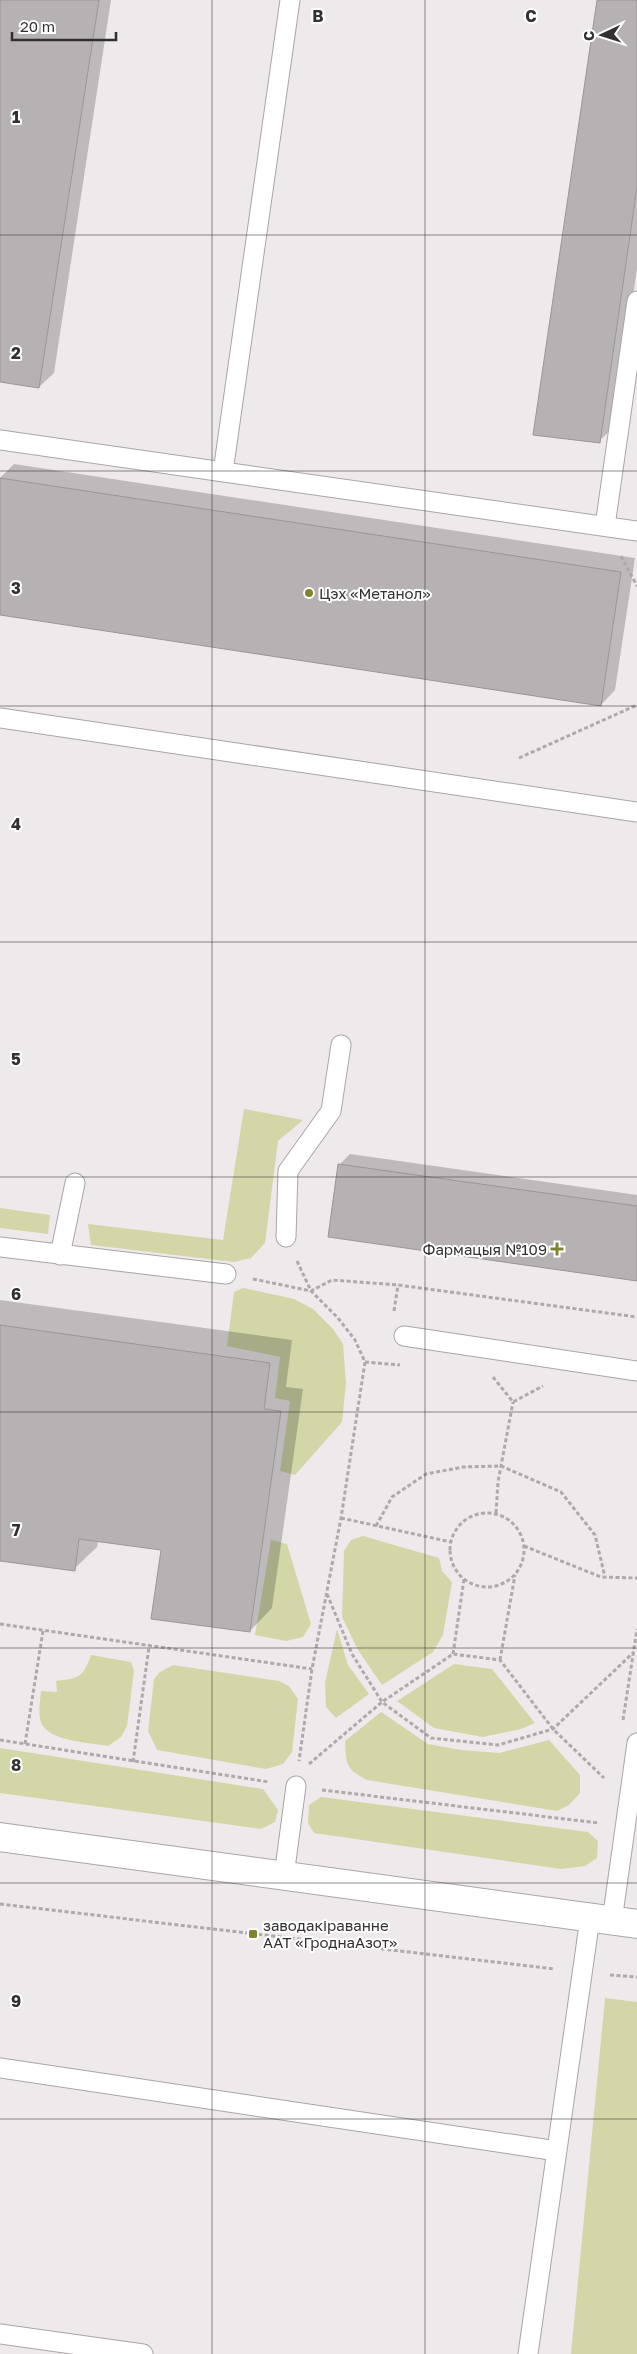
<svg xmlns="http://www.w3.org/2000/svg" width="637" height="2354" font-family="'Golos Text',sans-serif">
  <rect width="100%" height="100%" fill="#eee9eb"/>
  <path fill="#d3d7a8" d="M 244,1109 L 303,1120 L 278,1141 L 265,1243 L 251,1258 L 234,1262 L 91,1245 L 88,1224 L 223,1240 Z
    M 0,1208 L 50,1215 L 48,1234 L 0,1228 Z
    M 243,1288 L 294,1299 L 313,1309 L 333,1329 L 343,1344 L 346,1383 L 342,1422 L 295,1475 L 280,1471 L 290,1401 L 275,1398 L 280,1357 L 227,1346 L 234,1292 Z
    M 363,1536 L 439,1558 L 442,1571 L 452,1582 L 443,1635 L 433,1652 L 382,1685 L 358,1650 L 342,1617 L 344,1551 L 351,1540 Z
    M 271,1540 L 287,1544 L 311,1624 L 303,1637 L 286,1641 L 255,1635 Z
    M 337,1629 L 348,1665 L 369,1694 L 336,1718 L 326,1707 L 325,1683 Z
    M 91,1655 L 131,1662 L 134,1671 L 127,1726 L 121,1737 L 108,1746 C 89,1742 48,1742 41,1722 C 38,1714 40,1700 41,1691 L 57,1692 L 56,1681 C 79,1678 83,1678 91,1655 Z
    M 454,1664 L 492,1669 L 535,1723 L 521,1729 L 483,1737 L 434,1728 L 397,1701 Z
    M 173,1665 L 279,1681 L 289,1686 L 298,1699 L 292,1752 L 283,1764 L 266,1769 L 157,1750 L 148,1731 L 154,1679 L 160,1672 Z
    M 381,1712 L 428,1744 L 461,1750 L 499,1753 L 549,1740 L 580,1775 L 580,1793 L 569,1805 L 557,1811 L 367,1780 C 346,1769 346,1765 345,1741 Z
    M 0,1748 L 263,1789 L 278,1810 L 275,1822 L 261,1829 L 0,1793 Z
    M 321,1797 L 588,1832 L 598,1841 L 597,1858 L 585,1866 L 561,1869 L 314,1833 L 308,1823 L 309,1805 Z
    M 605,1998 L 637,2002 L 637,2354 L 571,2354 Z"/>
  <path fill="#0003" d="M 0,0 L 111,0 L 54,373 L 39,387 L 0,381 Z
    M 598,0 L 637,0 L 637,269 L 614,427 L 599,441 Z
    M 14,464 L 635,558 L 615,690 L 601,705 L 0,614 L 0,478 Z
    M 350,1154 L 637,1195 L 637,1280 L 339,1165 Z
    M 0,1300 L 292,1340 L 286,1387 L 303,1389 L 272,1608 L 250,1631 L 163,1549 L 98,1540 L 97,1547 L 74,1569 L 0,1559 Z"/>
  <path fill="#b6b1b3" stroke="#9b9598" d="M 0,0 L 99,0 L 39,388 L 0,382 Z
    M 597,0 L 637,0 L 637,187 L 600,443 L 533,435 Z
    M 0,478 L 621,572 L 601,706 L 0,615 Z
    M 338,1164 L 637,1206 L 637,1281 L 328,1237 Z
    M 0,1325 L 270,1363 L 264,1409 L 281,1411 L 250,1632 L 151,1619 L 161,1550 L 79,1539 L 75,1571 L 0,1561 Z"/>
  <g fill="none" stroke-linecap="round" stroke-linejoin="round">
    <defs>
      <path id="service" d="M 0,440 L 637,531
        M 223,472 L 290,0
        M 605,526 L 637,301
        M 0,718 L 637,812
        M 286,1237 L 288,1171 L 331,1111 L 341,1045
        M 0,1247 L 226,1274
        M 60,1255 L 75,1183
        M 404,1336 L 637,1371
        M 284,1876 L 296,1786
        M 612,1921 L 637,1743
        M 0,2068 L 557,2151
        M 0,2334 L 143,2354
        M 528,2354 L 590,1918"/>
      <path id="minor" d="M 0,1837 L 637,1924"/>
    </defs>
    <use href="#service" stroke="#aaa5a7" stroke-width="21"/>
    <use href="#minor" stroke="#aaa5a7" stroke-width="30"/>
    <path stroke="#aeaaac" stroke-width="3" stroke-dasharray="4 2.5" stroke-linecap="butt" d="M 621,556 L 637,586
      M 519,758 L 637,705
      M 297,1261 L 311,1291 L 332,1280 L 398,1285 L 637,1317
      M 253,1279 L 311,1291 L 338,1318 L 355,1340 L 365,1362 L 341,1518 L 312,1669 L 299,1761
      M 394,1311 L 398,1285
      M 365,1362 L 400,1365
      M 493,1377 L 513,1402 L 543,1386
      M 496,1513 L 498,1482 L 513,1402
      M450 1550a37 37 0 1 1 74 0a37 37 0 1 1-74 0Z
      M 341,1518 L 451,1542
      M 376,1526 L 392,1497 L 426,1474 L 463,1467 L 501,1466 L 561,1492 L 595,1535 L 605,1577
      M 524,1546 L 601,1577 L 637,1578
      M 327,1594 L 352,1654 L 382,1702 L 431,1738 L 498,1745 L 553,1729 L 634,1652
      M 0,1624 L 312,1669
      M 453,1654 L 464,1579
      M 500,1660 L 515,1575
      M 623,1720 L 637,1629
      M 0,1740 L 269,1782
      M 25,1744 L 43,1631
      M 133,1762 L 149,1647
      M 309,1764 L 382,1702 L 453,1654 L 500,1660 L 553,1729 L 604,1778
      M 322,1790 L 599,1823
      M 0,1904 L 554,1969
      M 610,1975 L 637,1977"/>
    <use href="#service" stroke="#fff" stroke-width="19"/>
    <use href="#minor" stroke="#fff" stroke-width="28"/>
  </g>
  <path fill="none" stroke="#333031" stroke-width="1" stroke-opacity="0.55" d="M 212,0 L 212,2354M 425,0 L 425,2354M 0,235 L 637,235M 0,471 L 637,471M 0,706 L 637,706M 0,942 L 637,942M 0,1177 L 637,1177M 0,1412 L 637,1412M 0,1648 L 637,1648M 0,1883 L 637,1883M 0,2119 L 637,2119"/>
  <g fill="#80842f" stroke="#fff" stroke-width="2">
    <circle cx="309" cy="593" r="5"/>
    <path d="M554.5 1241.5h5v5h5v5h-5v5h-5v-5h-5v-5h5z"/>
    <rect x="248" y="1929" width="10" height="10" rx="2.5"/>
  </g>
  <g text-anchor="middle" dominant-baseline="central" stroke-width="4" stroke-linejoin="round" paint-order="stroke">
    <g font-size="15" fill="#333031" stroke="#fff" text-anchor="start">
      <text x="319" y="593">Цэх «Метанол»</text>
      <text x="547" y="1249" text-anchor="end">Фармацыя №109</text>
      <text x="263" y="1925">заводакіраванне<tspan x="263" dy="17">ААТ «ГроднаАзот»</tspan></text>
    </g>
  </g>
  <g font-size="16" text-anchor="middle" font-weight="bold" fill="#333031" stroke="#fff" stroke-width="4" stroke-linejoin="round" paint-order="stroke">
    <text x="318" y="22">B</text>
    <text x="531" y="22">C</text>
    <text x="16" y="123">1</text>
    <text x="16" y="359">2</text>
    <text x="16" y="594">3</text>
    <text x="16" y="830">4</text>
    <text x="16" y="1065">5</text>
    <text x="16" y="1300">6</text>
    <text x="16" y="1536">7</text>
    <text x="16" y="1771">8</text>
    <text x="16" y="2007">9</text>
  </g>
  <g transform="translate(602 35) rotate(266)" stroke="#ffffff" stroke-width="4" paint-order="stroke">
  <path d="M0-4L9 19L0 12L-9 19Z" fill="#333031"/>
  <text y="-8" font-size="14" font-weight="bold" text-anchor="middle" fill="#333031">С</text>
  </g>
  <path d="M12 32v8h104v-8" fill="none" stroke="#333031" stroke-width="2.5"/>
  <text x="20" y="32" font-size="15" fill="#333031" stroke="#ffffff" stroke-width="4" paint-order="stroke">20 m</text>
</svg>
